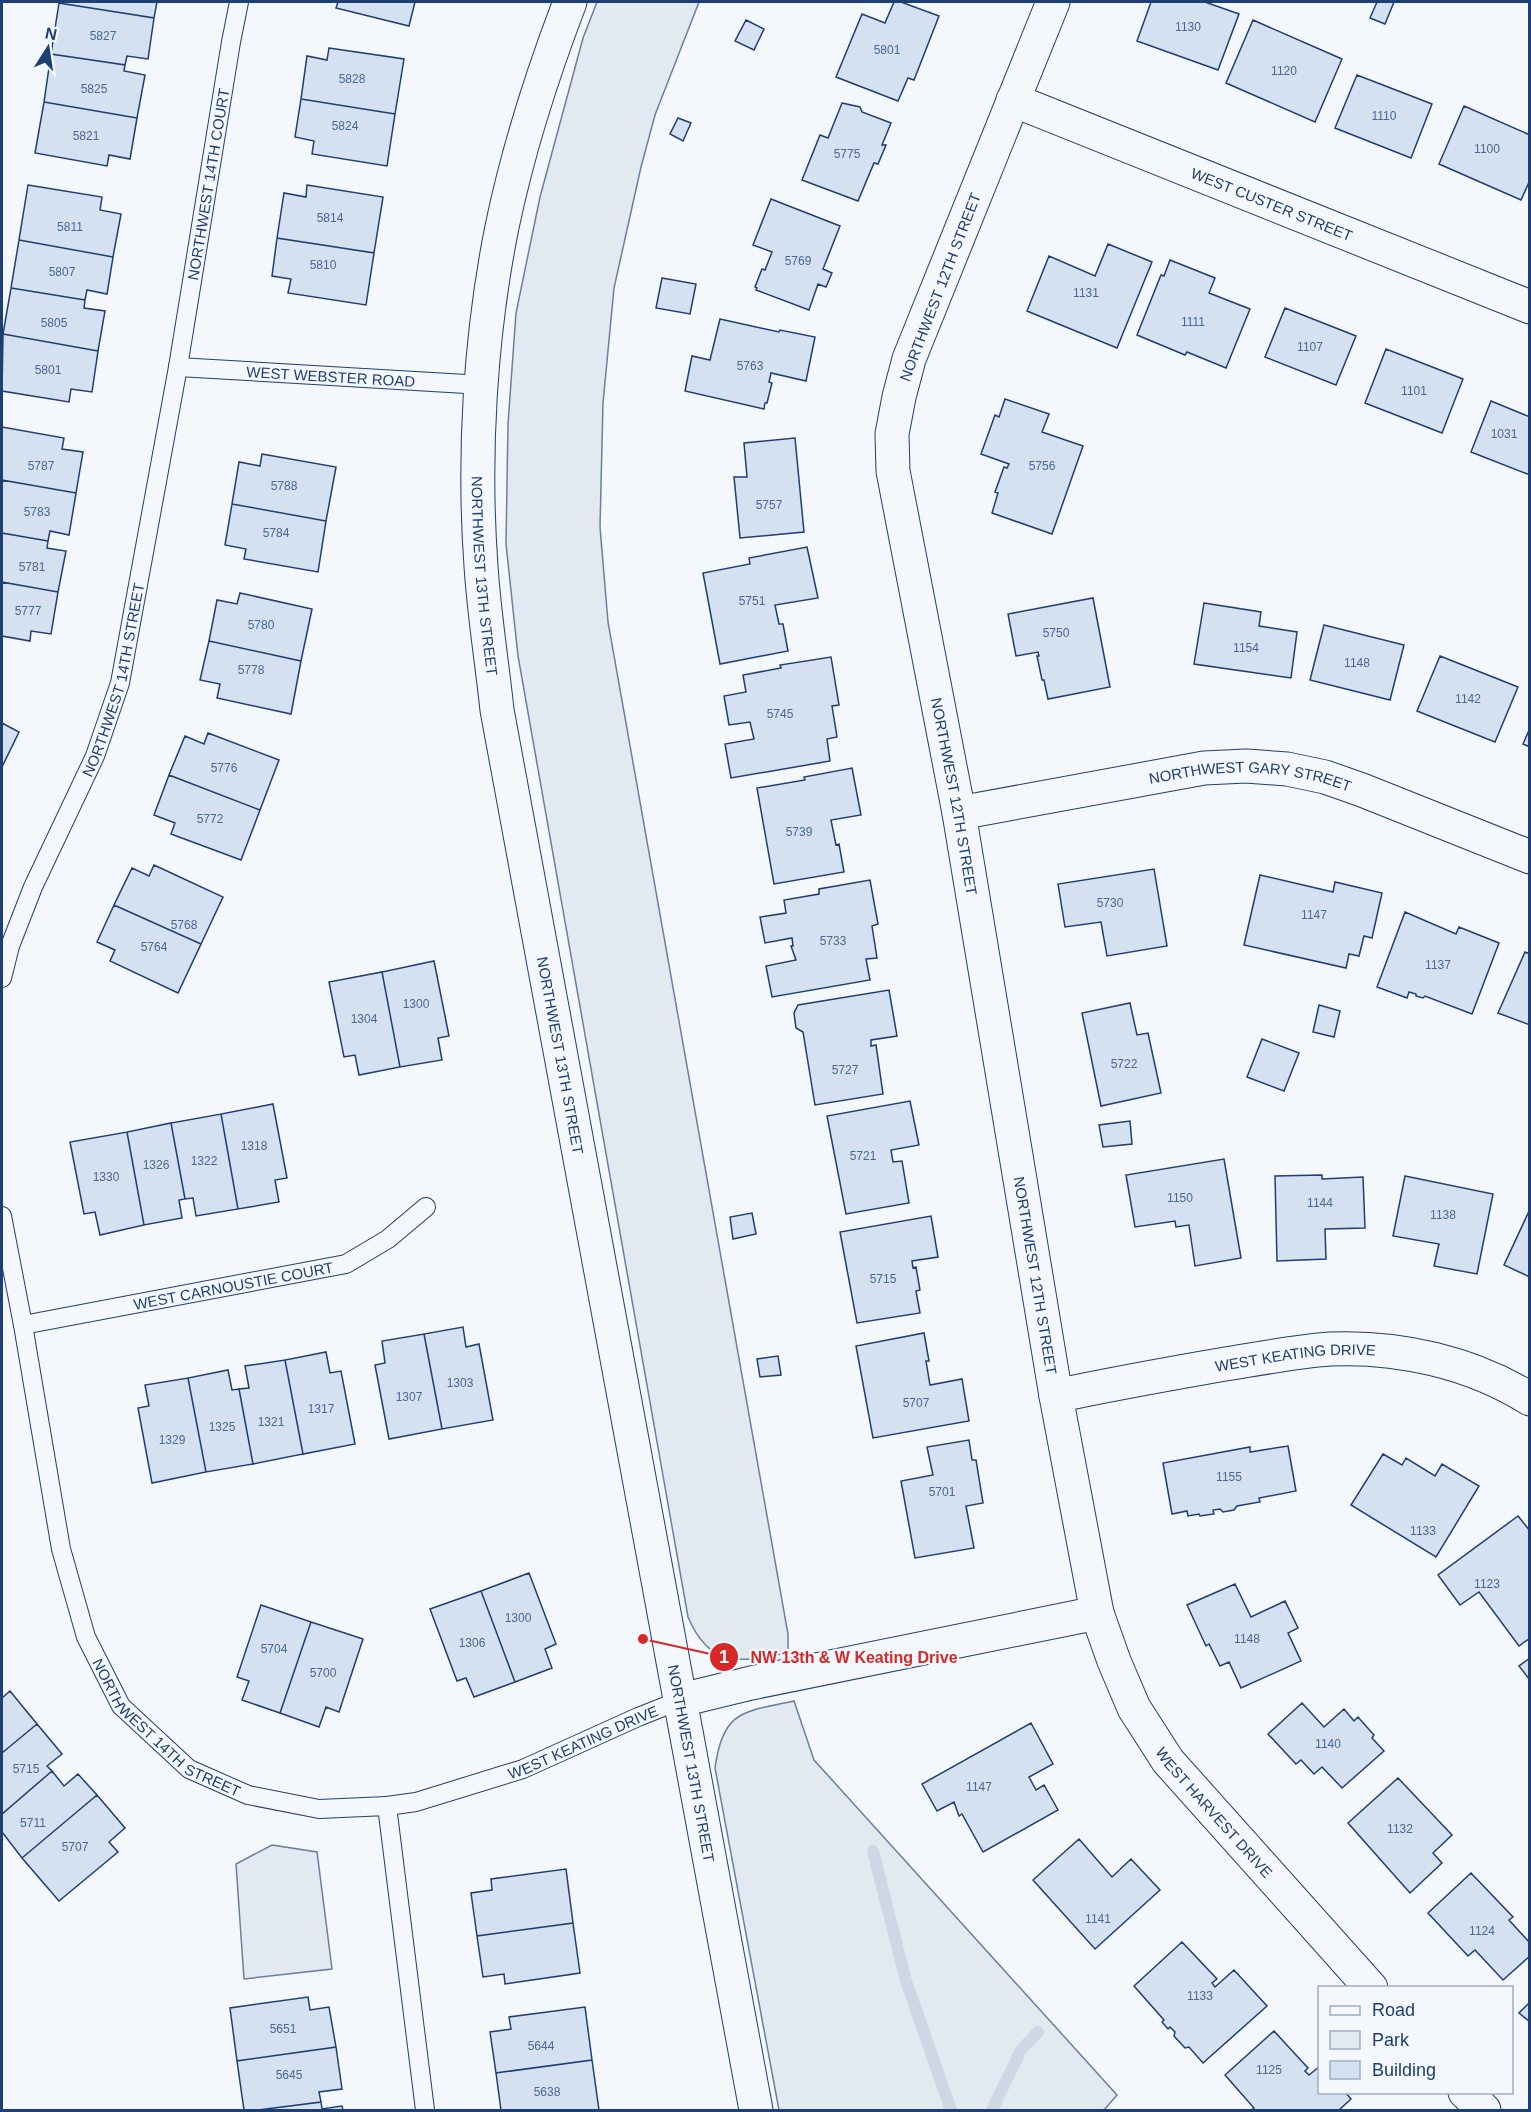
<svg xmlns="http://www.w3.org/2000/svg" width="1531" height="2112" font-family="Helvetica,sans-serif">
  <rect width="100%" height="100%" fill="#f4f7fb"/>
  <path fill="#e3e9f0" stroke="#687fa3" stroke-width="1.5" d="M 597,2 L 699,2 L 655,115 L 641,167 L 614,288 L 603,403 L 600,527 L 608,622 L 788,1634 L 788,1653 C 740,1662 710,1669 688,1617 L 518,656 L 506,544 L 508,424 L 516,313 L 540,197 L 583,38 Z
    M 794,1701 L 814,1760 L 1117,2095 L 1104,2110 L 779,2110 L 715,1768 C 723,1709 744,1712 794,1701 Z
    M 272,1845 L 317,1852 L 332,1969 L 244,1979 L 236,1864 Z"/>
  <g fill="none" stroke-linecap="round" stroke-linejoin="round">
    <path stroke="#cfd7e4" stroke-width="12" d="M 873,1851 L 906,1981 L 951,2110
      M 992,2110 L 1021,2050 L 1038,2032"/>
  </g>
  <path fill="#d5e0f0" stroke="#1d3f73" stroke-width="1.5" d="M 338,2 L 415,2 L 409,26 L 336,8 Z
    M 894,2 L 901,2 L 939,16 L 914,80 L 908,78 L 898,101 L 836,77 L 862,14 L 885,23 Z
    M 1151,2 L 1205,2 L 1239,14 L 1218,70 L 1137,41 Z
    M 1377,2 L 1394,2 L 1385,24 L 1370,18 Z
    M 59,3 L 154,18 L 148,59 L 127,56 L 125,65 L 51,54 Z
    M 59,3 L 59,2 L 157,2 L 154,18 Z
    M 746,20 L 764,29 L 754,50 L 735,41 Z
    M 1253,20 L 1342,59 L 1315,122 L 1226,83 Z
    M 329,48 L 404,59 L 395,114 L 301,99 L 307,56 L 327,60 Z
    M 51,54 L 125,65 L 124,71 L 145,75 L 137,118 L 44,102 Z
    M 1357,75 L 1432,104 L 1411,158 L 1335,128 Z
    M 301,99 L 395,114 L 387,166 L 312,154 L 314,141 L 295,137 Z
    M 44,102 L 137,118 L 130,159 L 109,155 L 107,166 L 35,153 Z
    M 842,103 L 860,107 L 862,112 L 891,123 L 882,145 L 886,145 L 878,164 L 874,163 L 858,201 L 802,180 L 820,135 L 828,138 Z
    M 1464,106 L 1530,135 L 1530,180 L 1521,200 L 1439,164 Z
    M 678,118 L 691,123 L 683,141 L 670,134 Z
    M 28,185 L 102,197 L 100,210 L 121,214 L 113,257 L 19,240 Z
    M 307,185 L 383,197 L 374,253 L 277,238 L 284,193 L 306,197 Z
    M 771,199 L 840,226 L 823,269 L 832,273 L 826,287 L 818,284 L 809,310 L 756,290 L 757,288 L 755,287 L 762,269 L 765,270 L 772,252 L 753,245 Z
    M 277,238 L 374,253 L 366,305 L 288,293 L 291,279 L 272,276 Z
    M 19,240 L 113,257 L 107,294 L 87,290 L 85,300 L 11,288 Z
    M 1108,244 L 1152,262 L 1117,348 L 1027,311 L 1049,256 L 1095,276 Z
    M 1170,260 L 1215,278 L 1209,293 L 1250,309 L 1226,368 L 1187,352 L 1185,355 L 1137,335 L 1161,275 L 1164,276 Z
    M 662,278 L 696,284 L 690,314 L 656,308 Z
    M 11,288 L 85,300 L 84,308 L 105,311 L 98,351 L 3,334 Z
    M 1285,308 L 1356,336 L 1336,385 L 1265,357 Z
    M 720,319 L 779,332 L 780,330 L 815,337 L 806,381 L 771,373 L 769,382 L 772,383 L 767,403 L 765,403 L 764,409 L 685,391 L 692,356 L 710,360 Z
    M 3,334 L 98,351 L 92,392 L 71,389 L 69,402 L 2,391 Z
    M 1386,349 L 1463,379 L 1442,433 L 1365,403 Z
    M 1005,399 L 1049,414 L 1042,432 L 1083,446 L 1052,534 L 992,513 L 998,493 L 995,492 L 1004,467 L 1007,468 L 1009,464 L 981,454 L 995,415 L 999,417 Z
    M 1491,401 L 1530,417 L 1530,475 L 1471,452 Z
    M 2,427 L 64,438 L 62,449 L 83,452 L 76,493 L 2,480 Z
    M 795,438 L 804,532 L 740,538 L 734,477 L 747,477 L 744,443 Z
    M 262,454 L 336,467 L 326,521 L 232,504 L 239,462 L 260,466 Z
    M 2,480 L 76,493 L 69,535 L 50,531 L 48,541 L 2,533 Z
    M 232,504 L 326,521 L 318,572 L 244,559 L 246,549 L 225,545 Z
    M 2,533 L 48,541 L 47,548 L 66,551 L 58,592 L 2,582 Z
    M 807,547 L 818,598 L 775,605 L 779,624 L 783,624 L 788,651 L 720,664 L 703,573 L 750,564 L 749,558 Z
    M 2,582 L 58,592 L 51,634 L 31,631 L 30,641 L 2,636 Z
    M 240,593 L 312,609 L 301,661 L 209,641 L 217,600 L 237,604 Z
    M 1093,598 L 1110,687 L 1048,699 L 1044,680 L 1042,680 L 1037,656 L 1039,656 L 1038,652 L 1016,656 L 1008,614 Z
    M 1204,603 L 1261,612 L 1259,626 L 1297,632 L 1291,678 L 1194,664 Z
    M 1324,625 L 1404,645 L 1390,700 L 1310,680 Z
    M 209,641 L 301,661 L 291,714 L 217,698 L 220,684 L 200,680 Z
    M 1440,656 L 1518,687 L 1495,742 L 1417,711 Z
    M 831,657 L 839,705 L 832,706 L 837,737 L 827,739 L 830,761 L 731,778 L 725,744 L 754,739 L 750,722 L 729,725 L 724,696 L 746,692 L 743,675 L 781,668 L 780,665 Z
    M 2,723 L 19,732 L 2,767 Z
    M 1530,728 L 1530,747 L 1523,744 Z
    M 208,733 L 279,760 L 260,810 L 169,775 L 185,736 L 204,744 Z
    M 852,768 L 861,815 L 831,820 L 836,845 L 839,844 L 844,872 L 774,884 L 757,788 L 805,780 L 804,777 Z
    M 169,775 L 260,810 L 241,860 L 171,834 L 175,823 L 154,815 Z
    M 154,865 L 223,897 L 201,944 L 114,905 L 132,868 L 149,876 Z
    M 1154,869 L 1167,946 L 1107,956 L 1101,922 L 1065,927 L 1058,884 Z
    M 1260,875 L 1333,892 L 1335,882 L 1382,893 L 1372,938 L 1364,936 L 1359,956 L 1349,954 L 1346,968 L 1244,945 Z
    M 870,880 L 878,924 L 872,926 L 877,958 L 866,959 L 870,980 L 772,997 L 766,966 L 796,960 L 791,946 L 793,946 L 792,938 L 765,943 L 760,917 L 786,913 L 784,900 L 819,894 L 819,889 Z
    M 114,905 L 201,944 L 178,993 L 110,961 L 115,950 L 97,942 Z
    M 1405,912 L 1456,934 L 1459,927 L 1499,943 L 1472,1014 L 1425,996 L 1423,998 L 1416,996 L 1416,994 L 1409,992 L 1407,998 L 1377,987 Z
    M 1525,952 L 1530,954 L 1530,1025 L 1498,1013 Z
    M 434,961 L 449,1036 L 438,1038 L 442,1060 L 400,1067 L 382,972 Z
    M 382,972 L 400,1067 L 359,1075 L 355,1055 L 344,1057 L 329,982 Z
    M 889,990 L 897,1036 L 871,1040 L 871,1046 L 876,1045 L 883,1094 L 815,1105 L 803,1032 L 796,1028 L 794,1013 L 798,1005 Z
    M 1130,1003 L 1137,1035 L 1148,1033 L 1161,1093 L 1101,1106 L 1082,1013 Z
    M 1319,1005 L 1340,1011 L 1334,1037 L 1313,1032 Z
    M 1262,1039 L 1299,1053 L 1284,1091 L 1247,1077 Z
    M 910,1101 L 919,1145 L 891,1150 L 893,1162 L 902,1161 L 909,1203 L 846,1214 L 827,1116 Z
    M 273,1104 L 287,1178 L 275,1180 L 279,1202 L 238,1209 L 221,1114 Z
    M 221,1114 L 238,1209 L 196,1216 L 193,1198 L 185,1199 L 171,1123 Z
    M 1130,1121 L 1132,1144 L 1103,1147 L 1099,1125 Z
    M 171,1123 L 185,1199 L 179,1200 L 182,1218 L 144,1225 L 127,1132 Z
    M 127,1132 L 144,1225 L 100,1235 L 95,1212 L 84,1214 L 70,1142 Z
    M 1224,1159 L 1241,1258 L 1195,1266 L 1189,1225 L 1176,1227 L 1175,1221 L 1135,1227 L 1126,1175 Z
    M 1322,1175 L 1322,1179 L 1363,1177 L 1365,1228 L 1325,1229 L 1326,1259 L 1277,1261 L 1275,1176 Z
    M 1405,1176 L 1493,1194 L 1477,1274 L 1434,1266 L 1439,1244 L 1393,1236 Z
    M 1530,1209 L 1530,1277 L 1504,1265 Z
    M 752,1213 L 756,1234 L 733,1239 L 730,1217 Z
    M 931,1216 L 938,1257 L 912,1261 L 913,1268 L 916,1267 L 920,1290 L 916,1291 L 920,1313 L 857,1323 L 840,1232 Z
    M 463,1327 L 466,1347 L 479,1344 L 493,1420 L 442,1429 L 424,1334 Z
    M 924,1333 L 929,1361 L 926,1361 L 930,1385 L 962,1379 L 969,1421 L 873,1438 L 856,1346 Z
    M 424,1334 L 442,1429 L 389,1439 L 375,1365 L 385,1363 L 382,1341 Z
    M 326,1352 L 330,1373 L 341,1371 L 355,1444 L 303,1454 L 285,1360 Z
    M 778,1356 L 781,1375 L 760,1377 L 757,1359 Z
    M 285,1360 L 303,1454 L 253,1464 L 239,1389 L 249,1388 L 245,1366 Z
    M 228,1370 L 232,1390 L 239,1389 L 253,1464 L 206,1472 L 188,1378 Z
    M 188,1378 L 206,1472 L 152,1483 L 138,1408 L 149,1406 L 145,1385 Z
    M 969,1440 L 972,1460 L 976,1460 L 983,1503 L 966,1506 L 974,1548 L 915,1558 L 901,1481 L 933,1475 L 927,1447 Z
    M 1288,1446 L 1296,1491 L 1259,1498 L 1260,1502 L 1237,1506 L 1234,1510 L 1223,1512 L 1220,1509 L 1213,1510 L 1214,1514 L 1200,1516 L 1199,1514 L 1188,1516 L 1187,1511 L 1172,1514 L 1163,1463 L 1250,1447 L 1250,1452 Z
    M 1383,1454 L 1402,1465 L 1406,1458 L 1435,1476 L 1442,1464 L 1479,1486 L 1436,1557 L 1351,1505 Z
    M 1518,1516 L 1530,1531 L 1530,1638 L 1519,1646 L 1479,1592 L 1460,1605 L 1438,1575 Z
    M 529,1573 L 556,1644 L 545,1649 L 552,1668 L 515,1682 L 481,1591 Z
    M 1235,1584 L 1251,1617 L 1285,1601 L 1298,1628 L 1288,1633 L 1301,1661 L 1241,1688 L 1229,1662 L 1220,1666 L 1209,1644 L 1206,1646 L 1187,1605 Z
    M 481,1591 L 515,1682 L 474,1697 L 466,1678 L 457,1681 L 430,1609 Z
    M 261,1605 L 311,1622 L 280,1713 L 242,1700 L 249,1681 L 237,1677 Z
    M 311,1622 L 363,1639 L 339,1712 L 326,1707 L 319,1727 L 280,1713 Z
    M 1530,1658 L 1530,1680 L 1519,1666 Z
    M 10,1691 L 37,1724 L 2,1753 L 2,1698 Z
    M 1302,1703 L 1324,1727 L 1344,1709 L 1354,1721 L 1358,1717 L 1374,1735 L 1372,1738 L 1384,1751 L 1342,1788 L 1322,1767 L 1314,1774 L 1301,1760 L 1296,1764 L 1268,1734 Z
    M 1031,1723 L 1053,1764 L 1029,1777 L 1036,1790 L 1044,1785 L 1058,1810 L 983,1852 L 962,1814 L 959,1816 L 954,1802 L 937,1811 L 922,1784 Z
    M 37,1724 L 62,1754 L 47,1766 L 52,1771 L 2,1814 L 2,1753 Z
    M 52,1771 L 64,1786 L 78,1774 L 97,1795 L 22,1858 L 2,1832 L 2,1814 Z
    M 1398,1778 L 1452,1835 L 1433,1853 L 1442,1863 L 1410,1893 L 1348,1823 Z
    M 97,1795 L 125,1828 L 109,1842 L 118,1852 L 59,1901 L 22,1858 Z
    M 1079,1839 L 1112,1877 L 1131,1859 L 1160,1890 L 1095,1949 L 1033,1880 Z
    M 566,1869 L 573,1923 L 477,1936 L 471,1893 L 492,1890 L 491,1879 Z
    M 1471,1873 L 1513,1917 L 1509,1920 L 1530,1943 L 1530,1956 L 1503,1980 L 1475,1950 L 1468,1956 L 1428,1913 Z
    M 573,1923 L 580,1973 L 505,1984 L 504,1974 L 483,1977 L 477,1936 Z
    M 1182,1942 L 1217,1979 L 1212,1983 L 1215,1987 L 1234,1970 L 1267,2006 L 1203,2063 L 1189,2047 L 1185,2048 L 1174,2036 L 1175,2032 L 1170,2027 L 1168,2029 L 1162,2022 L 1164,2020 L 1134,1986 Z
    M 308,1997 L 310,2010 L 329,2007 L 336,2047 L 237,2061 L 230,2008 Z
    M 1530,2002 L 1530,2022 L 1519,2013 Z
    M 585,2007 L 592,2060 L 496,2073 L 490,2032 L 511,2029 L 509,2017 Z
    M 1274,2031 L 1308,2068 L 1305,2071 L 1309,2075 L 1320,2066 L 1320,2092 L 1345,2092 L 1351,2099 L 1339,2110 L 1251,2110 L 1254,2108 L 1225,2075 Z
    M 336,2047 L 342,2089 L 319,2092 L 321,2102 L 258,2110 L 244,2110 L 237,2061 Z
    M 592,2060 L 599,2110 L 501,2110 L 496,2073 Z
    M 321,2102 L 322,2109 L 342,2106 L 343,2110 L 258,2110 Z"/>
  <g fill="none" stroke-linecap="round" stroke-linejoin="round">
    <defs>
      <g id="service">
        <path id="s1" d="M 178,367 L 483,385"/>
        <path id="s2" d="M 2,978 L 10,946 L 33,887 L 95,756 L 120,683 L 178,367 L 231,42 L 239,2"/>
        <path id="s3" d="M 2,1216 L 23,1325 L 61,1549 L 86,1637 L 121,1706 L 189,1769 L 248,1795 L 319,1809 L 387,1806 L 425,2110"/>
        <path id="s4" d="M 23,1325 L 346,1264 L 388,1239 L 426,1207"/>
        <path id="s5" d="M 387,1806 L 416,1802 L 523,1769 L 638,1717 L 681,1700"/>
      </g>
      <g id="minor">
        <path id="s6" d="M 1053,2 L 909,359 L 899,397 L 892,434 L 893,471 L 959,813 L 1056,1396 L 1097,1613 L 1114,1661 L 1134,1708 L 1168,1761 L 1371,1988"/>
        <path id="s7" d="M 1013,100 L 1530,307"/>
        <path id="s8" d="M 959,813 L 1204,768 L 1246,766 L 1287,769 L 1325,777 L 1362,790 L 1530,857"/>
        <path id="s9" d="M 1056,1396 C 1106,1385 1157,1376 1208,1367 C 1248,1361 1289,1352 1330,1349 C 1398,1346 1471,1362 1530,1399"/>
        <path d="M 681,1700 L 751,1683 L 1097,1613"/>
        <path d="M 1465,2092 L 1484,2110"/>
      </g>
      <g id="secondary">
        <path id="s10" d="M 570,2 C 542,75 518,150 502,227 C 480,336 473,456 481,566 C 484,614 492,662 497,710 L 756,2110"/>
      </g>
    </defs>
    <use href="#service" stroke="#1d3f73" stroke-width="20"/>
    <use href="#minor" stroke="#1d3f73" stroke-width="35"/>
    <use href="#secondary" stroke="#1d3f73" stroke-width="35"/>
    <use href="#service" stroke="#f4f7fb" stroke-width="18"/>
    <use href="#minor" stroke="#f4f7fb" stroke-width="33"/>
    <use href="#secondary" stroke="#f4f7fb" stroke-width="33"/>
  </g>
  <g text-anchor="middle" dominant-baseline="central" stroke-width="4.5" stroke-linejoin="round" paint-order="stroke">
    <g font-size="12" fill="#4b6792">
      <text x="1188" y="27">1130</text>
      <text x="103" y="36">5827</text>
      <text x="887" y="50">5801</text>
      <text x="1284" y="71">1120</text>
      <text x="352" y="79">5828</text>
      <text x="94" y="89">5825</text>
      <text x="1384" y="116">1110</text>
      <text x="345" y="126">5824</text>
      <text x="86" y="136">5821</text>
      <text x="1487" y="149">1100</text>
      <text x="847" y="154">5775</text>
      <text x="330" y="218">5814</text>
      <text x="70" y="227">5811</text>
      <text x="798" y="261">5769</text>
      <text x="323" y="265">5810</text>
      <text x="62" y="272">5807</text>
      <text x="1086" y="293">1131</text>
      <text x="1193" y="322">1111</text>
      <text x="54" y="323">5805</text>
      <text x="1310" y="347">1107</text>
      <text x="750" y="366">5763</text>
      <text x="48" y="370">5801</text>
      <text x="1414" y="391">1101</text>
      <text x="1504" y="434">1031</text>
      <text x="41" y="466">5787</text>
      <text x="1042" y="466">5756</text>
      <text x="284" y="486">5788</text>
      <text x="769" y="505">5757</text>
      <text x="37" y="512">5783</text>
      <text x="276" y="533">5784</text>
      <text x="32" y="567">5781</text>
      <text x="752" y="601">5751</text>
      <text x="28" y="611">5777</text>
      <text x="261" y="625">5780</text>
      <text x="1056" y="633">5750</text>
      <text x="1246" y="648">1154</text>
      <text x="1357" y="663">1148</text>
      <text x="251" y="670">5778</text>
      <text x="1468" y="699">1142</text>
      <text x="780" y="714">5745</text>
      <text x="224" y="768">5776</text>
      <text x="210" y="819">5772</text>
      <text x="799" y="832">5739</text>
      <text x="1110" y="903">5730</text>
      <text x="1314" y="915">1147</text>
      <text x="184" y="925">5768</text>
      <text x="833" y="941">5733</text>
      <text x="154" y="947">5764</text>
      <text x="1438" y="965">1137</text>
      <text x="416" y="1004">1300</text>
      <text x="364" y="1019">1304</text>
      <text x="1124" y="1064">5722</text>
      <text x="845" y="1070">5727</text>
      <text x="254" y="1146">1318</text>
      <text x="863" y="1156">5721</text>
      <text x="204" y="1161">1322</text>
      <text x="156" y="1165">1326</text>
      <text x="106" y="1177">1330</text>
      <text x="1180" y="1198">1150</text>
      <text x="1320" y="1203">1144</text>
      <text x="1443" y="1215">1138</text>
      <text x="883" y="1279">5715</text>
      <text x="460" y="1383">1303</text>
      <text x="409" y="1397">1307</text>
      <text x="916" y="1403">5707</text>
      <text x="321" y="1409">1317</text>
      <text x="271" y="1422">1321</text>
      <text x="222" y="1427">1325</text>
      <text x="172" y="1440">1329</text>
      <text x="1229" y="1477">1155</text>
      <text x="942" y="1492">5701</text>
      <text x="1423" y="1531">1133</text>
      <text x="1487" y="1584">1123</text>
      <text x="518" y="1618">1300</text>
      <text x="1247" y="1639">1148</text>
      <text x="472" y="1643">1306</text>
      <text x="274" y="1649">5704</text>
      <text x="323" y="1673">5700</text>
      <text x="1328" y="1744">1140</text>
      <text x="26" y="1769">5715</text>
      <text x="979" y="1787">1147</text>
      <text x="33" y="1823">5711</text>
      <text x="1400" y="1829">1132</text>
      <text x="75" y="1847">5707</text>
      <text x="1098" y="1919">1141</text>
      <text x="1482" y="1931">1124</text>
      <text x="1200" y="1996">1133</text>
      <text x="283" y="2029">5651</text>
      <text x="541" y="2046">5644</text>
      <text x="1269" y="2070">1125</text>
      <text x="289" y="2075">5645</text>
      <text x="547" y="2092">5638</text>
    </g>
    <g font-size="15" fill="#1d3f73" stroke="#f4f7fb">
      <text stroke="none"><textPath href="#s2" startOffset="825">NORTHWEST 14TH COURT</textPath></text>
      <text stroke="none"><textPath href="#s7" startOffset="279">WEST CUSTER STREET</textPath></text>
      <text transform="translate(940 287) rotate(-69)">NORTHWEST 12TH STREET</text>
      <text stroke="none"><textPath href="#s1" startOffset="153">WEST WEBSTER ROAD</textPath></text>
      <text stroke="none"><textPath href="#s10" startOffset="586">NORTHWEST 13TH STREET</textPath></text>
      <text stroke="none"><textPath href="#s2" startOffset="320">NORTHWEST 14TH STREET</textPath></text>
      <text stroke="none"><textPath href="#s8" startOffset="296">NORTHWEST GARY STREET</textPath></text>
      <text stroke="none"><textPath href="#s6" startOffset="830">NORTHWEST 12TH STREET</textPath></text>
      <text stroke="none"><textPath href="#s10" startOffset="1072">NORTHWEST 13TH STREET</textPath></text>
      <text stroke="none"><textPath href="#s6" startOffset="1316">NORTHWEST 12TH STREET</textPath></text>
      <text stroke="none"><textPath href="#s4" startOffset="214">WEST CARNOUSTIE COURT</textPath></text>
      <text stroke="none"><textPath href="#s9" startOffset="243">WEST KEATING DRIVE</textPath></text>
      <text stroke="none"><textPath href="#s3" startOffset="555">NORTHWEST 14TH STREET</textPath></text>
      <text stroke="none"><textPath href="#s5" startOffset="207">WEST KEATING DRIVE</textPath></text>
      <text stroke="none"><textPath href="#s10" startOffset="1792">NORTHWEST 13TH STREET</textPath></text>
      <text stroke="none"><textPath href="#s6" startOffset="1893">WEST HARVEST DRIVE</textPath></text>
    </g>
  </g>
  <path fill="none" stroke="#d62828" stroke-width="2" d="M643 1639L724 1657"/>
  <g fill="#d62828" stroke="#f4f7fb" stroke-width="2">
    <circle cx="643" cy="1639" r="6"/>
    <circle cx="724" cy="1657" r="15"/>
  </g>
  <g font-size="18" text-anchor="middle" font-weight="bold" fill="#fff">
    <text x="724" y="1663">1</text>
  </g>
  <g font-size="16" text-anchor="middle" font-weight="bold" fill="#d62828" stroke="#f4f7fb" stroke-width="4.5" stroke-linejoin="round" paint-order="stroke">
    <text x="854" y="1663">NW 13th &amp; W Keating Drive</text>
  </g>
  <rect width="1531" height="2112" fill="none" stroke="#1d3f73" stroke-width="6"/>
  <rect x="1318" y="1986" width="195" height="108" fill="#f4f7fb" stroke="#9eadc5" stroke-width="1.5"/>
  <rect x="1330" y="2006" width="30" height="9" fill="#f4f7fb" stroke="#9eadc5" stroke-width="1.5"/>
  <text x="1372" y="2016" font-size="18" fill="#1d3f73">Road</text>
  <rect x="1330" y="2031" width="30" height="18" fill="#e3e9f0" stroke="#9eadc5" stroke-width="1.5"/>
  <text x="1372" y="2046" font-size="18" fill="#1d3f73">Park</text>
  <rect x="1330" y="2061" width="30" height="18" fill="#d5e0f0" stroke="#9eadc5" stroke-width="1.5"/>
  <text x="1372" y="2076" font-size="18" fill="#1d3f73">Building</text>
  <g transform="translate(48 48) rotate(12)" stroke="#f4f7fb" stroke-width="4.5" paint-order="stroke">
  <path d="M0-4.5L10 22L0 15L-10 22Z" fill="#1d3f73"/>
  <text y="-9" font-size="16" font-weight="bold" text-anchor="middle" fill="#1d3f73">N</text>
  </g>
</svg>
